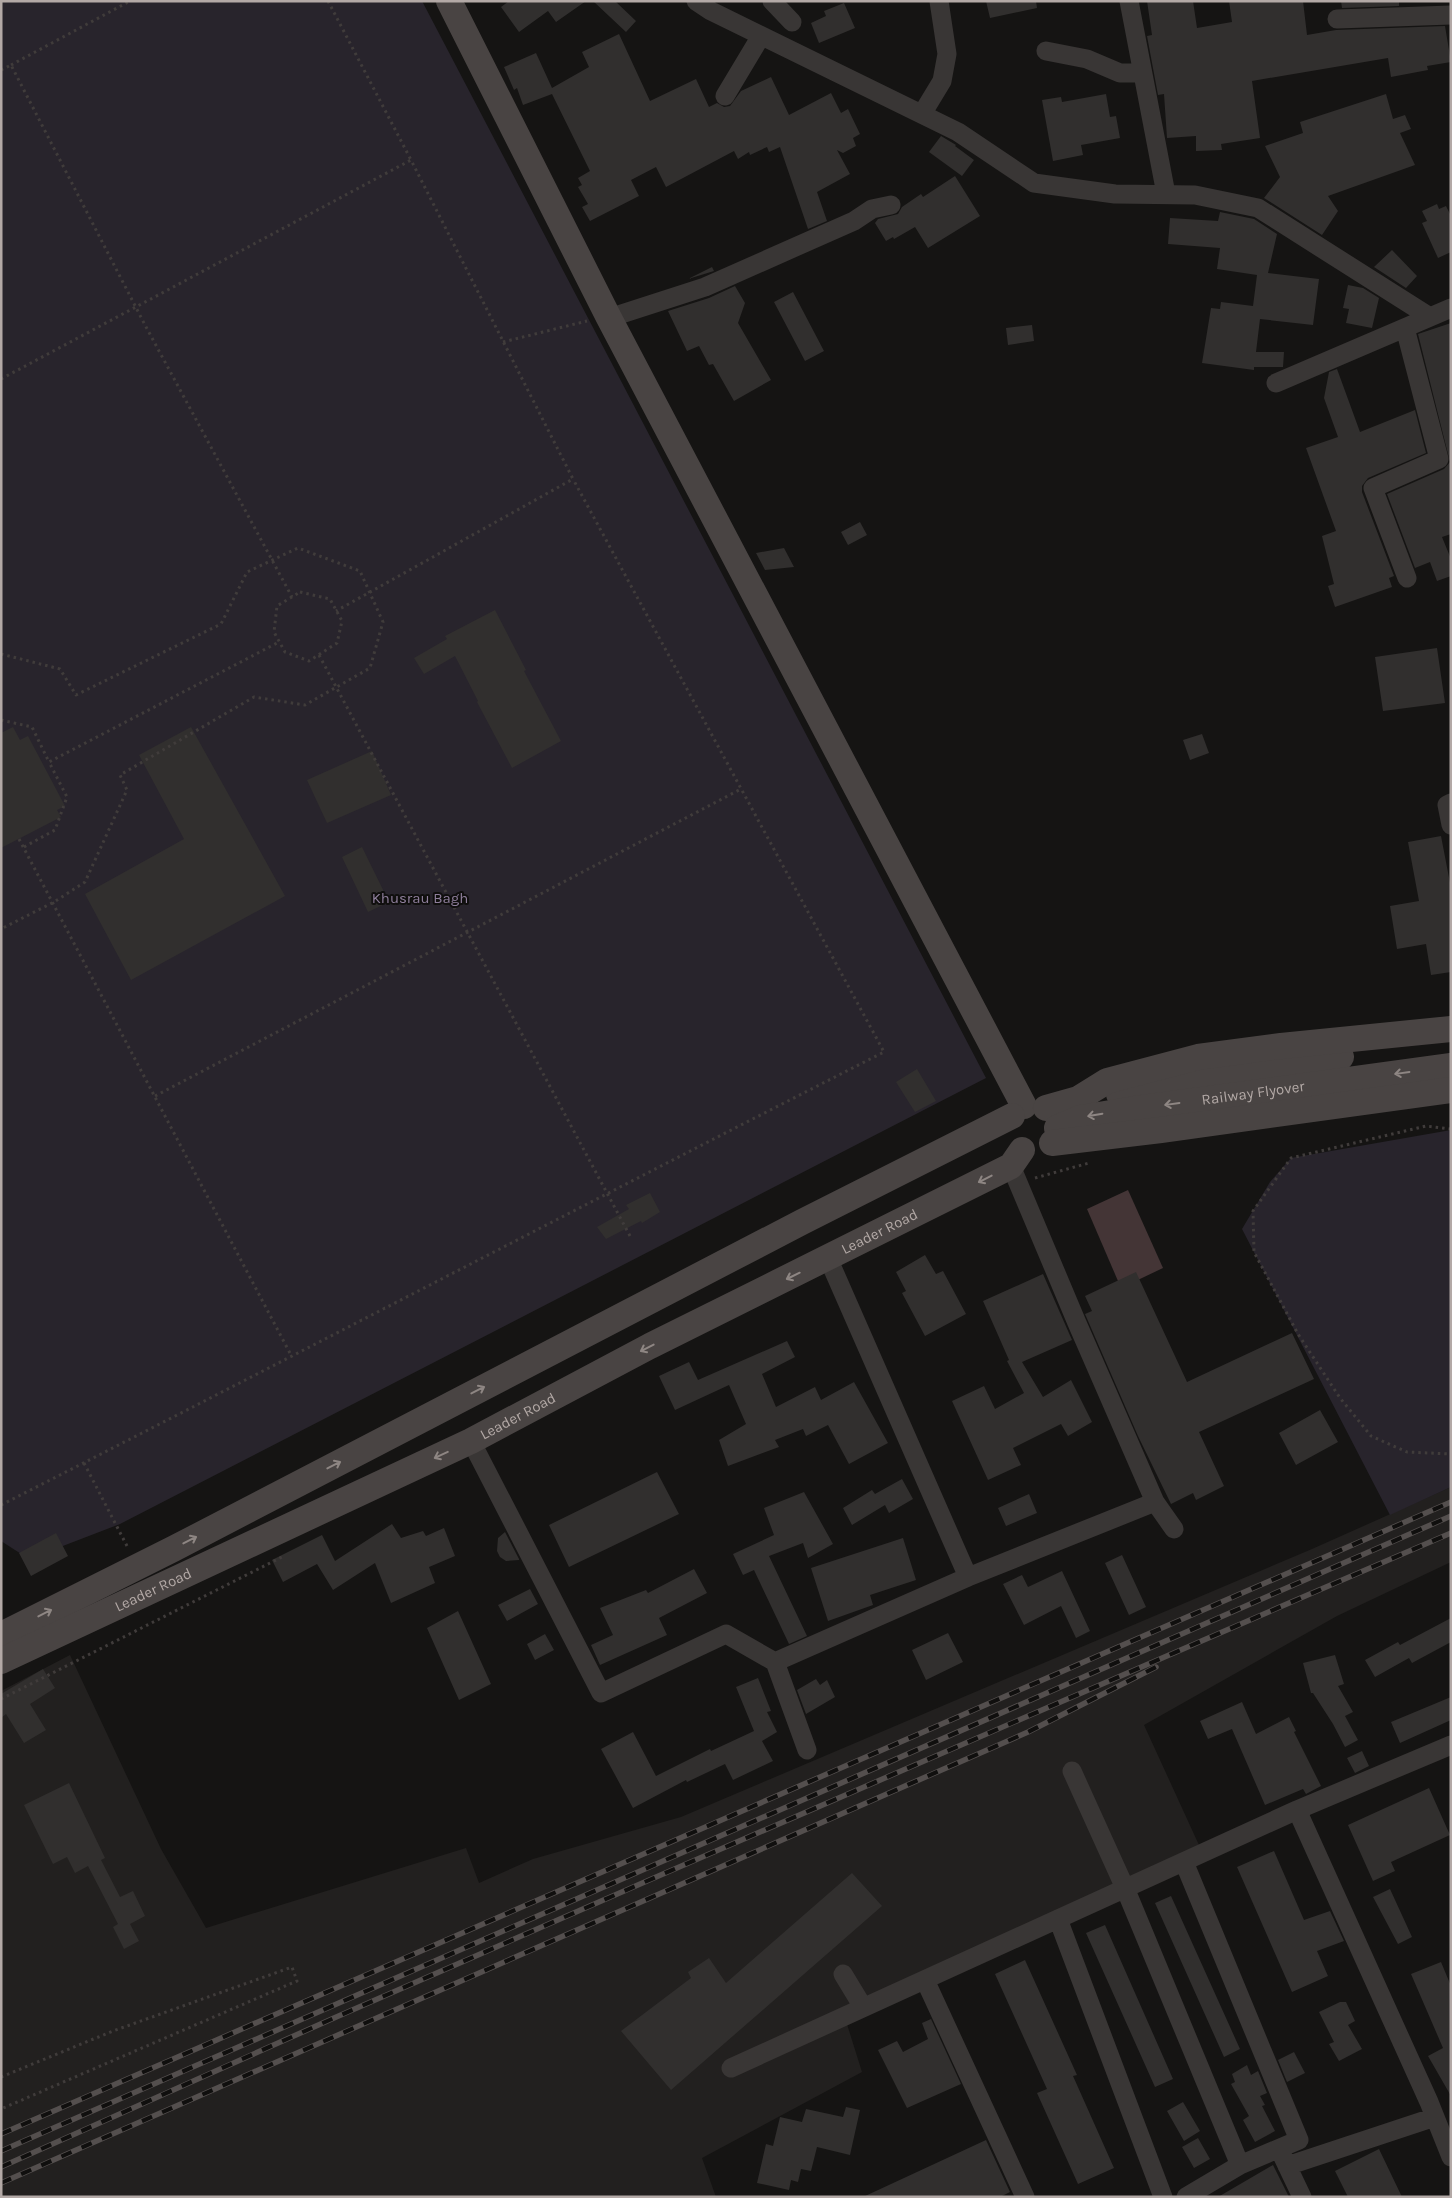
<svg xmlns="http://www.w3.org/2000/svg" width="1452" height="2198" font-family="Karla,sans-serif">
  <rect width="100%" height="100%" fill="#151413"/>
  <path fill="#22201f" d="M 1451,1487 L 1451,1562 L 1337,1616 L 1144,1725 L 1204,1856 L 846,2021 L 862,2072 L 702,2158 L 716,2197 L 1,2197 L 1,1691 L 70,1655 L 161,1849 L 206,1928 L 466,1848 L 479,1883 L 533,1859 L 681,1817 L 1312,1549 Z"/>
  <path fill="#28242c" d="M 1,1 L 422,1 L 986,1078 L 120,1524 L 29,1559 L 1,1541 Z
    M 1451,1130 L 1451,1487 L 1390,1515 L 1242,1229 L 1270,1182 L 1291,1158 Z"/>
  <path fill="#443536" d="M 1128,1190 L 1163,1268 L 1121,1288 L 1087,1209 Z"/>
  <path fill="#312f2e" d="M 509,1 L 586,1 L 556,22 L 548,11 L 519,32 L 501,7 Z
    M 593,1 L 615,1 L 636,21 L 626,32 Z
    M 986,1 L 1036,1 L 1037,8 L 990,18 Z
    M 1147,1 L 1193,1 L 1197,28 L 1232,22 L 1229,1 L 1303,1 L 1307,35 L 1336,30 L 1445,26 L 1451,62 L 1427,66 L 1428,70 L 1391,77 L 1388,58 L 1252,81 L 1260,138 L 1221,144 L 1222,150 L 1196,151 L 1196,136 L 1167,138 L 1164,94 L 1158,95 L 1147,36 L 1152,35 Z
    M 1341,1 L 1399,1 L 1399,6 L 1342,8 Z
    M 844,3 L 855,28 L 819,43 L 811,23 L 826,16 L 824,11 Z
    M 619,34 L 650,101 L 696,79 L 709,107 L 717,103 L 724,107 L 730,106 L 741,91 L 771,77 L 789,115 L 831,93 L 841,113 L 848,109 L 860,134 L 853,138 L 856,146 L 843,153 L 837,150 L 850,174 L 817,192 L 827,221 L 808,229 L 780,147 L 769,152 L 767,147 L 750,155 L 749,152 L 738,159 L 734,151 L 666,187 L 656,167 L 631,180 L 639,196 L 590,221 L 582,207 L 588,204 L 578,187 L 582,185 L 578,178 L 590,171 L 552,94 L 523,105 L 517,88 L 514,90 L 504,67 L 536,53 L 552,88 L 589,67 L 582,52 Z
    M 1106,94 L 1110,117 L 1116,116 L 1120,138 L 1081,145 L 1083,155 L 1053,161 L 1042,100 L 1061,97 L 1062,102 Z
    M 1386,94 L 1393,119 L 1405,115 L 1411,129 L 1400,133 L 1415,165 L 1328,196 L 1338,211 L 1322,235 L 1264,198 L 1280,177 L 1265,146 L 1303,133 L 1300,122 Z
    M 941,136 L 956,145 L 955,146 L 974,160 L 962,176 L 929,152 Z
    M 955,176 L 980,216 L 928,248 L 915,227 L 894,239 L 893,237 L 886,241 L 875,223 L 878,219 L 898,214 L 902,207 L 921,194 L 923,197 Z
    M 1437,204 L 1439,209 L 1446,206 L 1451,216 L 1451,252 L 1438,258 L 1422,223 L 1427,221 L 1422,211 Z
    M 1220,212 L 1254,219 L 1277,234 L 1268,273 L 1319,279 L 1313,325 L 1260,319 L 1256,352 L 1284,352 L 1283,367 L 1254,367 L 1254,370 L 1202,363 L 1211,308 L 1220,309 L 1221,302 L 1253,306 L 1257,275 L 1217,269 L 1220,248 L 1168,244 L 1170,218 L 1218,221 Z
    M 1392,250 L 1417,276 L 1406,288 L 1374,267 Z
    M 712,267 L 714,271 L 688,279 Z
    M 1348,285 L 1363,288 L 1379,298 L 1372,328 L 1346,323 L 1349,309 L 1343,308 Z
    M 735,286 L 745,303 L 738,323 L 771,380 L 734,401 L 713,364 L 709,365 L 699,346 L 687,351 L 668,311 L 709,298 Z
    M 793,292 L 824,351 L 805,361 L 774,302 Z
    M 1451,323 L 1451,534 L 1442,537 L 1451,559 L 1451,576 L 1437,581 L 1430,562 L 1415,568 L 1387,494 L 1444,469 L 1450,462 L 1418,334 Z
    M 1032,325 L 1034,341 L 1008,345 L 1006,328 Z
    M 1337,369 L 1360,432 L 1415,410 L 1426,453 L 1368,478 L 1362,486 L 1362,492 L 1394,576 L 1389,578 L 1392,587 L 1335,607 L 1328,586 L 1334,584 L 1322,536 L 1336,531 L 1306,448 L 1338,437 L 1324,398 L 1329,372 Z
    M 860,522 L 867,535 L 848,545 L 841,532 Z
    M 784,548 L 794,567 L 765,570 L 756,553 Z
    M 495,610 L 526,670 L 524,671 L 561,741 L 512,768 L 477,702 L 478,701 L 455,656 L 424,674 L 414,658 L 447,639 L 445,636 Z
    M 1437,648 L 1445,703 L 1383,711 L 1375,657 Z
    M 13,727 L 20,740 L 28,736 L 65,806 L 57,810 L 61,817 L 1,848 L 1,733 Z
    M 191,727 L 285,896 L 131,980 L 85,894 L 184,839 L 139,755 Z
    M 1202,734 L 1209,753 L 1190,760 L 1183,740 Z
    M 372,751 L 391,795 L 327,823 L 307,780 Z
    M 1441,836 L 1451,888 L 1451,972 L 1431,975 L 1426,944 L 1397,949 L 1390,906 L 1419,901 L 1408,842 Z
    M 362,847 L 389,902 L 368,912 L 342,857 Z
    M 917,1069 L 936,1101 L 915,1112 L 896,1082 Z
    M 650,1193 L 660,1212 L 642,1223 L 641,1221 L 606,1239 L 597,1227 L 629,1209 L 626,1205 Z
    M 925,1255 L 936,1274 L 943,1271 L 966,1314 L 925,1336 L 902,1293 L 906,1291 L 896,1272 Z
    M 1136,1272 L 1187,1382 L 1292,1333 L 1314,1379 L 1199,1432 L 1224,1486 L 1196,1500 L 1193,1493 L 1171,1504 L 1138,1436 L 1085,1314 L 1092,1311 L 1085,1296 Z
    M 1043,1274 L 1072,1340 L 1022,1362 L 1043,1397 L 1071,1380 L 1092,1422 L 1068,1436 L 1061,1424 L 1013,1448 L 1021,1465 L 988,1480 L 952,1401 L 984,1386 L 995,1409 L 1024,1393 L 1007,1361 L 1009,1360 L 983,1301 Z
    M 787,1341 L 795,1357 L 762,1374 L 776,1407 L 815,1387 L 821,1400 L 854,1382 L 888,1443 L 849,1464 L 828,1425 L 806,1436 L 803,1429 L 775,1440 L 779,1447 L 728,1466 L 719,1440 L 746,1424 L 729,1385 L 675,1410 L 659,1376 L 689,1362 L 698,1380 Z
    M 1320,1410 L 1338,1442 L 1296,1465 L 1279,1433 Z
    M 657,1472 L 679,1514 L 569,1567 L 549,1525 Z
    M 902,1479 L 913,1499 L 889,1513 L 885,1505 L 852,1525 L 843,1508 L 872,1490 L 875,1494 Z
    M 804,1492 L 833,1544 L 808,1558 L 803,1543 L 769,1556 L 807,1636 L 789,1644 L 754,1570 L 743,1575 L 733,1554 L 774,1535 L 764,1508 Z
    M 1029,1494 L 1037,1513 L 1006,1526 L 998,1508 Z
    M 392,1524 L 401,1538 L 423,1531 L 426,1536 L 444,1528 L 455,1556 L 429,1567 L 435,1583 L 391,1603 L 375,1563 L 333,1590 L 317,1564 L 283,1582 L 272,1560 L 322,1535 L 335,1561 Z
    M 505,1532 L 519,1559 L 519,1560 L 506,1561 L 500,1557 L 497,1551 L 498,1538 Z
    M 56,1533 L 68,1556 L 31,1576 L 19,1553 Z
    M 903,1538 L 916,1580 L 870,1595 L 873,1605 L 828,1621 L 811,1568 Z
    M 1122,1555 L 1146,1607 L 1129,1615 L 1105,1563 Z
    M 694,1569 L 707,1593 L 659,1618 L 667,1635 L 600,1665 L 591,1645 L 613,1635 L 600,1608 L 646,1590 L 648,1593 Z
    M 1062,1571 L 1090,1631 L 1076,1638 L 1061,1606 L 1024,1625 L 1003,1584 L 1022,1575 L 1028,1587 Z
    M 530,1589 L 538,1604 L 507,1621 L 498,1605 Z
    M 458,1611 L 491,1684 L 459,1700 L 427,1628 Z
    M 1451,1618 L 1451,1642 L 1412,1663 L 1409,1658 L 1375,1677 L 1365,1660 L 1398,1642 L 1400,1645 Z
    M 948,1633 L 963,1662 L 926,1680 L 912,1650 Z
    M 545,1634 L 554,1650 L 535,1660 L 527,1644 Z
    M 1335,1655 L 1344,1684 L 1338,1686 L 1353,1712 L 1345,1716 L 1358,1740 L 1345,1747 L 1333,1724 L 1313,1693 L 1311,1693 L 1303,1663 Z
    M 43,1669 L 55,1688 L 30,1704 L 46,1730 L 24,1743 L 6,1714 L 1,1718 L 1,1694 Z
    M 758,1678 L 771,1711 L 767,1712 L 777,1732 L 762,1741 L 773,1761 L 733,1780 L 725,1764 L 687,1782 L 686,1780 L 633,1808 L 601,1749 L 633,1732 L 656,1776 L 710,1749 L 711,1751 L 754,1731 L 736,1687 Z
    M 816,1679 L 820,1685 L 827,1680 L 835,1697 L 806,1714 L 797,1690 Z
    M 1451,1697 L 1451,1720 L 1400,1743 L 1391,1722 Z
    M 1242,1702 L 1256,1734 L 1289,1717 L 1296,1731 L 1294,1732 L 1321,1786 L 1306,1794 L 1303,1789 L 1265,1805 L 1232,1729 L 1208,1739 L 1200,1721 Z
    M 1362,1751 L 1369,1766 L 1355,1773 L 1347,1758 Z
    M 69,1783 L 105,1858 L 101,1860 L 120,1897 L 133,1891 L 145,1916 L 130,1924 L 139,1941 L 124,1949 L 113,1927 L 118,1924 L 88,1866 L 75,1873 L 67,1857 L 53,1864 L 24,1805 Z
    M 1429,1788 L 1450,1835 L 1391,1862 L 1395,1871 L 1373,1881 L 1348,1825 Z
    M 1274,1851 L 1304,1920 L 1330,1911 L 1344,1941 L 1317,1951 L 1328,1976 L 1292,1992 L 1237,1867 Z
    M 852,1873 L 882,1906 L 671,2090 L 621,2031 L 691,1978 L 688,1972 L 709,1958 L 726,1983 Z
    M 1390,1889 L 1412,1937 L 1398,1944 L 1373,1897 Z
    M 1171,1896 L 1240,2049 L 1224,2057 L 1155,1903 Z
    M 1105,1925 L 1173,2079 L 1155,2087 L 1086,1933 Z
    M 1025,1960 L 1077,2075 L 1073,2076 L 1114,2168 L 1078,2184 L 1037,2093 L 1047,2089 L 995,1974 Z
    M 1441,1962 L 1451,1986 L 1451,2096 L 1428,2056 L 1443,2048 L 1411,1974 Z
    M 1340,2002 L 1346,2002 L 1355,2021 L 1348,2025 L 1362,2049 L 1339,2061 L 1329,2044 L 1334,2042 L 1319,2012 Z
    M 931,2019 L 961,2084 L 907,2108 L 878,2050 L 897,2041 L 903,2052 L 928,2039 L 922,2023 Z
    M 1294,2052 L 1305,2073 L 1287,2082 L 1278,2060 Z
    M 1247,2065 L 1251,2075 L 1258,2071 L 1267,2093 L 1260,2096 L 1265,2105 L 1262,2106 L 1275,2131 L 1255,2142 L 1243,2120 L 1249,2116 L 1231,2084 L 1235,2082 L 1232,2074 Z
    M 1183,2102 L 1200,2131 L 1184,2141 L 1167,2111 Z
    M 846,2107 L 860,2110 L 850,2155 L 817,2147 L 811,2171 L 801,2169 L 798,2182 L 791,2180 L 789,2190 L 757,2183 L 766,2144 L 773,2146 L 780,2117 L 802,2122 L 806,2109 L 843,2117 Z
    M 1198,2138 L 1210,2159 L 1194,2168 L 1182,2147 Z
    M 986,2140 L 1010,2192 L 1000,2197 L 863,2197 Z
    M 1379,2149 L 1402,2197 L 1348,2197 L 1335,2171 Z
    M 1273,2165 L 1289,2197 L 1218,2197 Z"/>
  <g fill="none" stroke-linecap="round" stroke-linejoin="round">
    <path stroke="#403c3b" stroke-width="3" stroke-dasharray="2.5 4" stroke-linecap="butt" d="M 328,1 L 411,160
      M 11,65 L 130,1
      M 1,70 L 11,65 L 145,325 L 292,597
      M 503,342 L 587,321
      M 1,379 L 411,160 L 573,479 L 336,611
      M 300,592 L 330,599 L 342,621 L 337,643 L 309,661 L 285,652 L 274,632 L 277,606 Z
      M 1,654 L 60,669 L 76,695 L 221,624 L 247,572 L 298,548 L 360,571 L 383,622 L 370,668 L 305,705 L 254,697 L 120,775 L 127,790 L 85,882 L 54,902 L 1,929
      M 319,655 L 630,1236
      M 1,720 L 32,727 L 49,762
      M 19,839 L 292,1357
      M 24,847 L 55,830 L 67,797 L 49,762 L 279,642
      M 155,1096 L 741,789
      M 1451,1129 L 1426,1126 L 1291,1158 L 1253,1211 L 1254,1252 L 1298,1334 L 1340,1398 L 1371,1436 L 1407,1452 L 1451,1454
      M 1035,1178 L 1089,1163
      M 84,1463 L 128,1548
      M 1,1505 C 296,1355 589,1202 884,1052 L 573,479
      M 1,1699 L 282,1557
      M 1,2077 L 113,2031 L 292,1967 L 297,1981 L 1,2109"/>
    <path stroke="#393635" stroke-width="19" d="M 696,1 L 711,11 L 958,132 L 1034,183 L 1115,194 L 1195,195 L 1258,208 L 1430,317
      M 772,1 L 792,22
      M 1129,1 L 1166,194
      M 1337,19 L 1451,15
      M 1046,51 L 1087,59 L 1120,73 L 1143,73
      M 725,96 L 761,36
      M 922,114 L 942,81 L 947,54 L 939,1
      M 609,318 L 705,287 L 854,221 L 872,209 L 891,205
      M 1405,328 L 1439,459 L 1373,488 L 1407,578
      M 1276,383 L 1451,308
      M 1451,803 L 1447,805 L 1451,825
      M 1011,1166 L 1077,1323 L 1155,1502 L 1174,1529
      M 828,1258 L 968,1577
      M 471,1441 L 601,1693 L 726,1634 L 775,1662 L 807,1750
      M 775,1662 L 968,1577 L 1155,1502
      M 1072,1771 L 1125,1888 L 1240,2165
      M 1297,1810 L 1429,2102 L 1451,2157
      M 1184,1862 L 1299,2140 L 1240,2165 L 1186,2197
      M 1058,1919 L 1163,2197
      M 843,1974 L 863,2007
      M 925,1980 L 1025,2197
      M 731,2068 L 1297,1810 L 1451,1745
      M 1282,2155 L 1302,2197
      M 1287,2166 L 1435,2117"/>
    <g stroke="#494443" stroke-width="26">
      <path d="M 449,1 L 609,318 L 1024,1106"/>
      <path d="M 1119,1094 L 1253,1069 L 1341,1057"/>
      <path d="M 1046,1108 L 1078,1099 L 1107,1081 L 1198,1057 L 1281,1046 L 1451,1029"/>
      <path id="s1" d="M 1057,1128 L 1080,1118 L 1135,1109 L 1451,1066"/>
      <path d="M 1052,1143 L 1161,1130 L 1451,1090"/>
      <path d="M 1,1635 L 173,1549 L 802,1222 L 1012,1116"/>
      <path id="s2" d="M 1,1661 L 471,1441 L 650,1346 L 1011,1166 L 1022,1150"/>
    </g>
    <defs>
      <path id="rail" d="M 1,2134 L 1451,1502
        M 1,2151 L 1451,1516
        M 1,2167 L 334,2018 L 663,1874 L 1451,1533
        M 1,2183 L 1028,1732 L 1156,1667"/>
    </defs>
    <use href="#rail" stroke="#544f4e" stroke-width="5.5"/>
    <use href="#rail" stroke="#100f0e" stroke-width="4" stroke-dasharray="11" stroke-linecap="butt"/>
  </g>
  <defs><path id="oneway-shaft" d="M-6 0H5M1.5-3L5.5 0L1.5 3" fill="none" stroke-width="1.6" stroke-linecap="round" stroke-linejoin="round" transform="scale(1.25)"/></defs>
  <g stroke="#8e8683">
    <use href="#oneway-shaft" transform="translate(1402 1073) rotate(172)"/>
    <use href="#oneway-shaft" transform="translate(1172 1104) rotate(172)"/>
    <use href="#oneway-shaft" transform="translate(1095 1115) rotate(170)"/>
    <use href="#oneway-shaft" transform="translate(985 1179) rotate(153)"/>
    <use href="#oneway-shaft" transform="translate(793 1276) rotate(154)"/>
    <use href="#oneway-shaft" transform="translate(647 1348) rotate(153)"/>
    <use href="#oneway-shaft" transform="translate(478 1390) rotate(-27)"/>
    <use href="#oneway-shaft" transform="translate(441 1455) rotate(155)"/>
    <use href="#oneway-shaft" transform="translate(334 1465) rotate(-27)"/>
    <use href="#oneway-shaft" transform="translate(190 1540) rotate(-27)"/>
    <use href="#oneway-shaft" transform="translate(45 1613) rotate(-27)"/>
  </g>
  <g text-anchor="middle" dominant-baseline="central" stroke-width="4" stroke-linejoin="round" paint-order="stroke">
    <g font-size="15" fill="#8f7f9c" stroke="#100f0e">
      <text x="420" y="898">Khusrau Bagh</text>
    </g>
    <g font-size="15" fill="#b3a9a6" stroke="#100f0e">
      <text stroke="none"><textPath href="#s1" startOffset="200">Railway Flyover</textPath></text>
      <text stroke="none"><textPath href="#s2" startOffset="978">Leader Road</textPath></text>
      <text stroke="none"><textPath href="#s2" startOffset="572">Leader Road</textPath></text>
      <text stroke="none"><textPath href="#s2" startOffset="168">Leader Road</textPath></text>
    </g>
  </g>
  <rect width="1452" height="2198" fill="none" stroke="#b3a9a6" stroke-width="5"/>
</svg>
